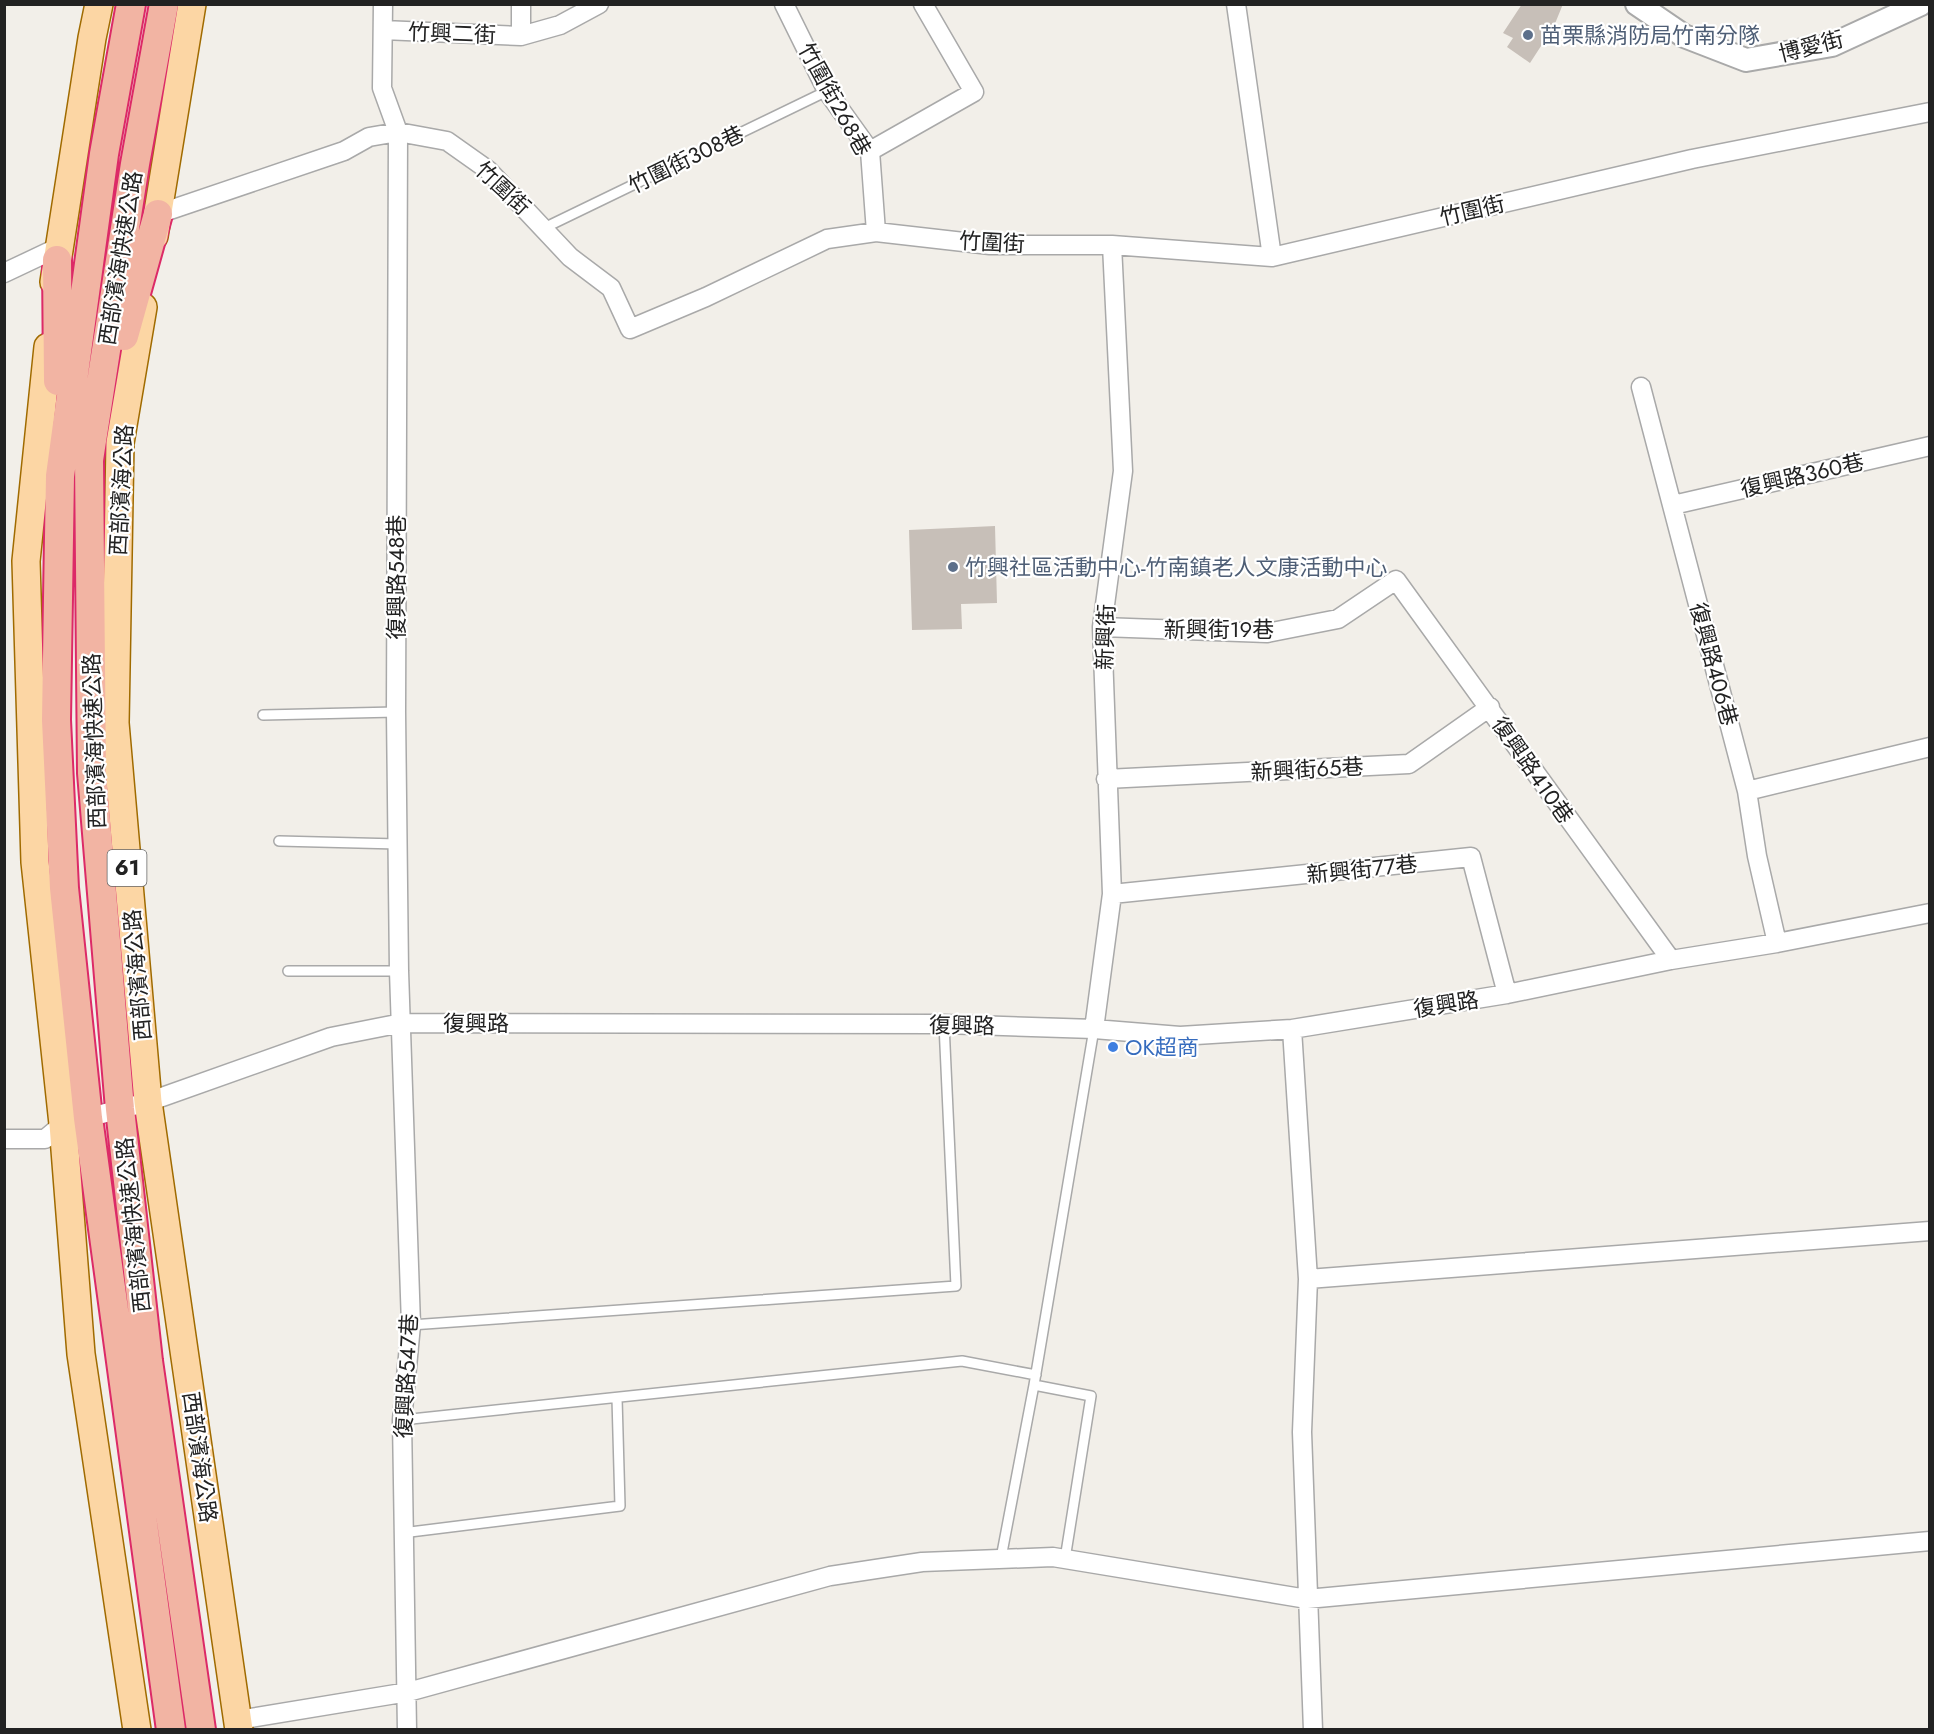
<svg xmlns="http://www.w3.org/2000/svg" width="1934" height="1734" font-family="Jost,'Noto Sans TC',sans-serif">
  <rect width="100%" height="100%" fill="#f2efe9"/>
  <path fill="#c7bfb8" d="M 1522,4 L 1563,4 L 1554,26 L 1530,63 L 1507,47 L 1513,38 L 1503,33 Z
    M 995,526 L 997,603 L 961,604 L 962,629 L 912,630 L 909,530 Z"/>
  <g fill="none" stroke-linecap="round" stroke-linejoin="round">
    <defs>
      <path id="service" d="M 544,228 L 827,91
        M 263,715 L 396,712
        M 279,841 L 398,844
        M 288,971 L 399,971
        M 411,1325 L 956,1286 L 944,1024
        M 1034,1385 L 1091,1396 L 1065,1559
        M 402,1420 L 962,1361 L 1036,1375
        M 402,1533 L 620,1506 L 617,1398
        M 1001,1558 L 1034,1385 L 1094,1029"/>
      <path id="minor" d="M 383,4 L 382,88 L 398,132 L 396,712 L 399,971 L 411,1325 L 402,1420 L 407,1730
        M 784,4 L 827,91 L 870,151 L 876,232
        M 1236,4 L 1272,257
        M 383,30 L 521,36 L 560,25 L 599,4
        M 521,36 L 521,4
        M 870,151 L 974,92 L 923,4
        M 158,214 L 344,151 L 369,137 L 398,132 L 447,141 L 488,170 L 570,257 L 611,288 L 630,329 L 706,297 L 827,239 L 876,232 L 990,245 L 1112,245 L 1272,257 L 1692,159 L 1930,112
        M 4,273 L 59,247
        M 1641,387 L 1747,791 L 1757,856 L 1777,943
        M 1673,505 L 1930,446
        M 1102,627 L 1267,633 L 1338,619 L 1396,580 L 1671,960
        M 1106,779 L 1409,764 L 1490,707
        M 1747,791 L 1930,747
        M 1112,894 L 1471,857 L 1507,994
        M 1094,1029 L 1112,894 L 1102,627 L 1123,471 L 1112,245
        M 1292,1029 L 1308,1279 L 1302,1432 L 1313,1730
        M 4,1139 L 45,1139 L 63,1124 L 148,1102 L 331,1037 L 402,1023 L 944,1024 L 1094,1029 L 1180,1036 L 1292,1029 L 1507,994 L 1671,960 L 1777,943 L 1930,913
        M 1308,1279 L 1930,1231
        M 238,1720 L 408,1692 L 830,1576 L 922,1562 L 1053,1557 L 1307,1599 L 1930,1541"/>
      <path id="tertiary" d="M 1637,4 L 1684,36 L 1746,60 L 1832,45 L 1921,4"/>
      <path id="primary" d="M 154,236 L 192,4
        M 54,282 L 92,38 L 99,4
        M 143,307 L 120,443 L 115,723 L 148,1102 L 239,1730
        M 48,347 L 26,561 L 35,862 L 63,1124 L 81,1354 L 137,1730"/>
      <path id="trunk" d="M 131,4 L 104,154 L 60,476 L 56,720 L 64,888 L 88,1118 L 171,1730
        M 164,4 L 135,164 L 89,460 L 92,773 L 120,1109 L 148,1361 L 201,1730
        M 57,260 L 58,381
        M 124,336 L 158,214"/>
    </defs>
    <use href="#service" stroke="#a9a9a9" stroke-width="12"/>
    <use href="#minor" stroke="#a9a9a9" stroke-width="21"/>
    <use href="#tertiary" stroke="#a9a9a9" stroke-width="26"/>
    <use href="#primary" stroke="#a06b00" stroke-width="30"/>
    <use href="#trunk" stroke="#dc2a67" stroke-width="32"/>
    <use href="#service" stroke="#fff" stroke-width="9"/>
    <use href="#minor" stroke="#fff" stroke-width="18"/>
    <use href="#tertiary" stroke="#fff" stroke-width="22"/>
    <use href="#primary" stroke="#fcd6a4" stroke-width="27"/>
    <use href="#trunk" stroke="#f2b4a3" stroke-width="28"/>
  </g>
  <g fill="#5c6f8a" stroke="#fff" stroke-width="2">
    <circle cx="1528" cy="35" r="6"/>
    <circle cx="953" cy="567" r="6"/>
  </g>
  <circle fill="#3f7fe0" stroke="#fff" stroke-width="2" cx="1113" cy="1047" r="6"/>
  <g text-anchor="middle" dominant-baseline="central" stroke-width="4.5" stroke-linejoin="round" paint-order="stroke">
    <rect fill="#fff" stroke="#646464" stroke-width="1.5" x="107.5" y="850" width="39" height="36" rx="4.5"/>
    <g font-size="21" font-weight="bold" fill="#222">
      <text x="127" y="868">61</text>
    </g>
    <g font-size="22" fill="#222" stroke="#fff">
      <text transform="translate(452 33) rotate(2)">竹興二街</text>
      <text transform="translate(1811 46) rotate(-14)">博愛街</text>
      <text transform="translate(835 99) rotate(61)">竹圍街268巷</text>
      <text transform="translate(686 159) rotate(-26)">竹圍街308巷</text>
      <text transform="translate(503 188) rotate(43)">竹圍街</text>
      <text transform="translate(1472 210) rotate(-13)">竹圍街</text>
      <text transform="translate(992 242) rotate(3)">竹圍街</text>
      <text transform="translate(120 258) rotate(-81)">西部濱海快速公路</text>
      <text transform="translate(1802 475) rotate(-13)">復興路360巷</text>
      <text transform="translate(121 490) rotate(-87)">西部濱海公路</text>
      <text transform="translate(396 577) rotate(-90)">復興路548巷</text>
      <text x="1219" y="629">新興街19巷</text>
      <text transform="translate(1105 637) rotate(-88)">新興街</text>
      <text transform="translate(1714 664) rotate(75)">復興路406巷</text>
      <text transform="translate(94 741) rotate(-92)">西部濱海快速公路</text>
      <text transform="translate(1307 769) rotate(-3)">新興街65巷</text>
      <text transform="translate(1533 770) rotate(55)">復興路410巷</text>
      <text transform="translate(1362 869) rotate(-6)">新興街77巷</text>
      <text transform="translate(137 975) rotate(-95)">西部濱海公路</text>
      <text transform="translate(1446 1004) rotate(-9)">復興路</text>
      <text x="476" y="1023">復興路</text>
      <text transform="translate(962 1025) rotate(1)">復興路</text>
      <text transform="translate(133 1225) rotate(-96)">西部濱海快速公路</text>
      <text transform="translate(406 1376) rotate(-87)">復興路547巷</text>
      <text transform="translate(200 1457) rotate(82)">西部濱海公路</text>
    </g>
    <g font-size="22" fill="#4e5e75" stroke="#fff" text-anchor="start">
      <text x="1540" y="35">苗栗縣消防局竹南分隊</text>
      <text x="965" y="567">竹興社區活動中心-竹南鎮老人文康活動中心</text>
    </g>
    <g font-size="22" fill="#366cbe" stroke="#fff" text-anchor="start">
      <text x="1125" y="1047">OK超商</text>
    </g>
  </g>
  <rect width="1934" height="1734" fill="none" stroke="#222222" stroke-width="12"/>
</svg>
